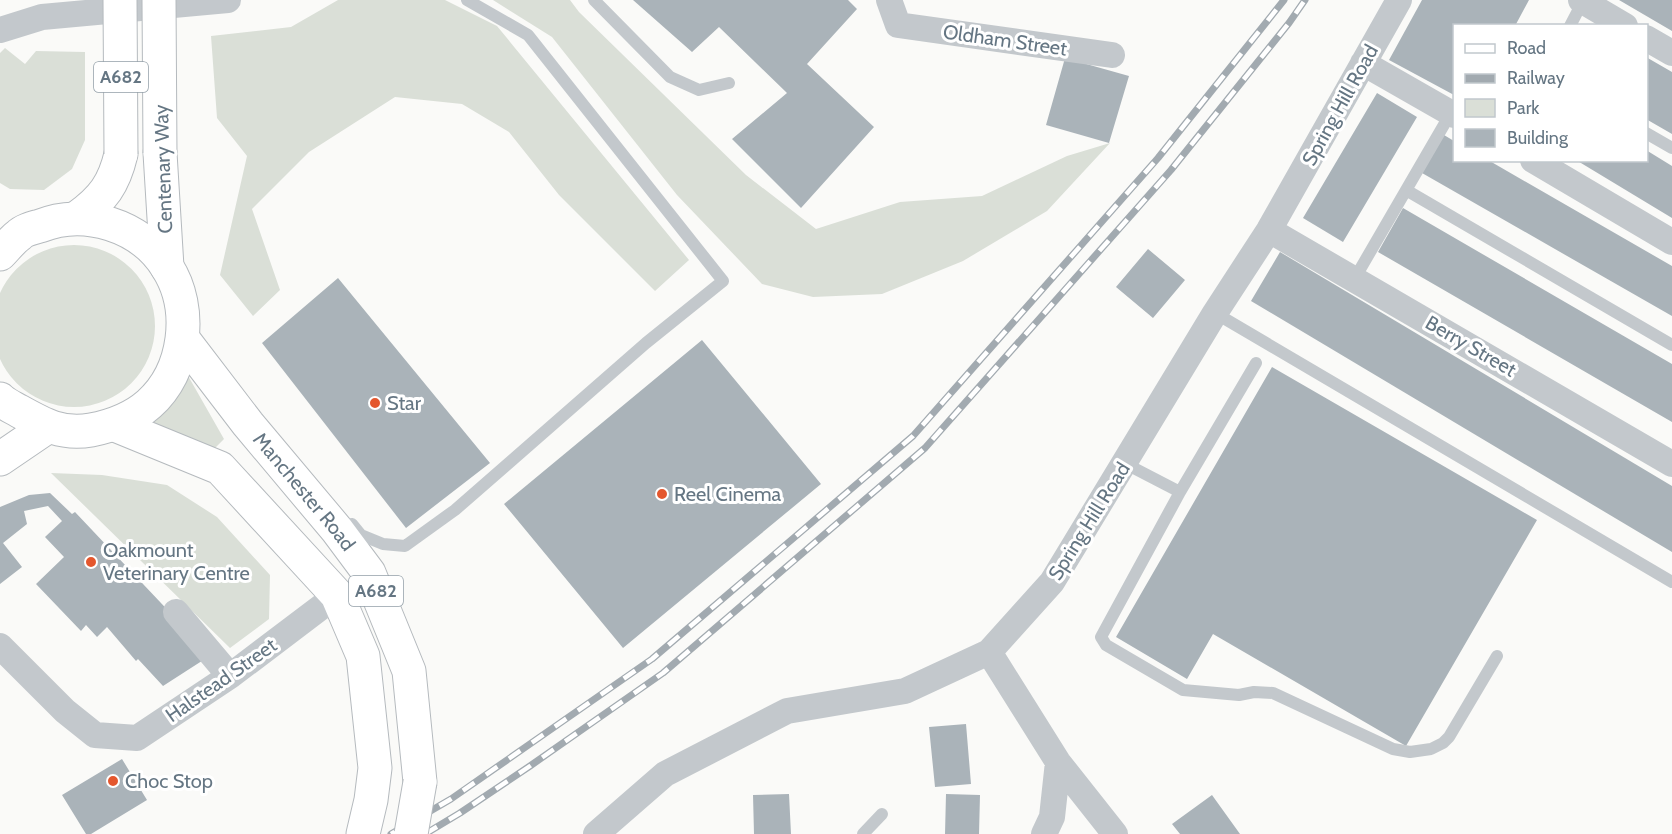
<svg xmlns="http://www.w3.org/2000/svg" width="1672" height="834" font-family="Cabin,sans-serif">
  <rect width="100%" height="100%" fill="#fafaf8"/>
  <path fill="#dadfd7" d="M 338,0 L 445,0 L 497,26 L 689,260 L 655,291 L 559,195 L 509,132 L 462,104 L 395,97 L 309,152 L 252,209 L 280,290 L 253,316 L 220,275 L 247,156 L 217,118 L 211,36 L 291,27 Z
    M 493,0 L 570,0 L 579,12 L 746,175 L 816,229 L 900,202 L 982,196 L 1067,156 L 1110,143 L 1047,211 L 963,261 L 882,294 L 813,297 L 762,284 L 677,195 L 552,37 Z
    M 5,48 L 25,64 L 36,51 L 85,52 L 85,140 L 72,169 L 44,190 L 10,189 L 0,183 L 0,53 Z
    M-7 326a81 81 0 1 1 162 0a81 81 0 1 1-162 0Z
    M 187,374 L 224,439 L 215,448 L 148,425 Z
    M 51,473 L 102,475 L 167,485 L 217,517 L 270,575 L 269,619 L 230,648 Z"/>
  <path fill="#aab3b9" d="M 633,0 L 848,0 L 857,9 L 807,64 L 874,127 L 801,208 L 732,139 L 787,93 L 719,27 L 692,52 Z
    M 1422,0 L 1529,0 L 1515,26 L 1454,26 L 1454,95 L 1389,60 Z
    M 1619,0 L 1672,0 L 1672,31 Z
    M 1646,57 L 1672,72 L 1672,134 L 1646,119 Z
    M 1065,58 L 1129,76 L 1109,143 L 1046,125 Z
    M 1377,93 L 1417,117 L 1343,242 L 1303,218 Z
    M 1444,135 L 1454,141 L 1454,160 L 1488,160 L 1672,266 L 1672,316 L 1422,173 Z
    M 1646,150 L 1672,166 L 1672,218 L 1576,160 L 1646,160 Z
    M 1403,208 L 1672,364 L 1672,422 L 1378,252 Z
    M 1148,249 L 1185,280 L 1153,318 L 1116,287 Z
    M 1280,252 L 1672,486 L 1672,552 L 1251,301 Z
    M 338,278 L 490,463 L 406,528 L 262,343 Z
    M 702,340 L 821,484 L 623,648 L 504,504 Z
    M 1272,367 L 1537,520 L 1406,746 L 1213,634 L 1187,679 L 1116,637 Z
    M 50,493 L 72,514 L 75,512 L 178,621 L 208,657 L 163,686 L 138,659 L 136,661 L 107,627 L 97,637 L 86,625 L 81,631 L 36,584 L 64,557 L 45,537 L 62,521 L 48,506 L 24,511 L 27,524 L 3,543 L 22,567 L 0,584 L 0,507 L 29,495 Z
    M 966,724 L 971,784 L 935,787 L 929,727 Z
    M 122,759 L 147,800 L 91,834 L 86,834 L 62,795 Z
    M 789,794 L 791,834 L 754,834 L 753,795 Z
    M 946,794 L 980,795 L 979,834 L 945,834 Z
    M 1212,795 L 1240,834 L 1180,834 L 1172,824 Z"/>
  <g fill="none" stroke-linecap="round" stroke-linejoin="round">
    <defs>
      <g id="primary">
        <path d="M 160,153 L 167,267"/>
        <path d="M 78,217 C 103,199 114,184 121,154"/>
        <path d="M 0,254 C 6,248 12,240 19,235 C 24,230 33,228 40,226 C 84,208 141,225 167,267 C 194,309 186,371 149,404 C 132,419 112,426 91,430 C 62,435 44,425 19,411 C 12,407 5,404 0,399"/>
        <path id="s1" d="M 183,339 L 248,424 L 337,530 L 369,573 L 409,671 L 420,782"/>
        <path d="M 115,425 L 220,468 L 337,595 L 363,656 L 375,768 L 371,800 L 363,834"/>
        <path d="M 0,459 L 47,427"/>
      </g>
    </defs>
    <use href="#primary" stroke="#b5babe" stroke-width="35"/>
    <path stroke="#c3c8cc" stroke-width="12" d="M 594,0 L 670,77 L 699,90 L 729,83
      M 1570,26 L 1583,1
      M 1646,133 L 1672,148
      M 1406,190 L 1672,345
      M 1355,278 L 1452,111
      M 1215,313 L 1672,582
      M 1124,463 L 1180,492 L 1101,637 L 1106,645 L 1183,690 L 1239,695 L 1254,692 L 1273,693 L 1393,749 L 1410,752 L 1431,749 L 1443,743 L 1449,737 L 1497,656
      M 1180,492 L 1256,363
      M 352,524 L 361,535 L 383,544 L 405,546 L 455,510 L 646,343 L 723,281 L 528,35 L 467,0
      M 863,834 L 882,814"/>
    <path stroke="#c3c8cc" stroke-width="26" d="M 889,0 L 898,25 L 1112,55
      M 1581,0 L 1625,26
      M 0,30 L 42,17 L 228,0
      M 1646,38 L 1672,53
      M 1363,63 L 1454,115
      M 1533,160 L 1672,242
      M 1269,230 L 1672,464
      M 176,612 L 230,676
      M 0,646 L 65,711 L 95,735 L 137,738 L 230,676 L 337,595
      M 989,652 L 1058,762 L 1115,834
      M 596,834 L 665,774 L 787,711 L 905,691 L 989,652 L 1052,582 L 1215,313 L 1269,230 L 1399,0
      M 1044,834 L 1052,817 L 1058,762"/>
    <use href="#primary" stroke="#fff" stroke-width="33"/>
    <defs>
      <path id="rail" d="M 391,834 L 451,799 L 652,659 L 913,436 L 1158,158 L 1284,0
        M 425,834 L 460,813 L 530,766 L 663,673 L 925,448 L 1171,170 L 1289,23 L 1305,0"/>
    </defs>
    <use href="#rail" stroke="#a2aab0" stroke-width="7"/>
    <use href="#rail" stroke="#fff" stroke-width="4.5" stroke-dasharray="14" stroke-linecap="butt"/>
    <defs>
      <path id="primary-bridge" d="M 120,0 L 121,154
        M 159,0 L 160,153
        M 411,834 L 420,782"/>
    </defs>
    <use href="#primary-bridge" stroke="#b5babe" stroke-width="35" stroke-linecap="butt"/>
    <use href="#primary-bridge" stroke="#fff" stroke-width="33"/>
  </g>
  <g fill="#e4572e" stroke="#fff" stroke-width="2">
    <circle cx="375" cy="403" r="6"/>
    <circle cx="662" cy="494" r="6"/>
    <circle cx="91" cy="562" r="6"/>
    <circle cx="113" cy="781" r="6"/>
  </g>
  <g text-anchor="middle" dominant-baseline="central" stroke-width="6" stroke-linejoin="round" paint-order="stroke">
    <g fill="#fff" stroke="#939fa8" stroke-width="1.5">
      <rect x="94" y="62" width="54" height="30" rx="4.5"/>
      <rect x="349" y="576" width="54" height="30" rx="4.5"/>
    </g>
    <g font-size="18" font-weight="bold" fill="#657683">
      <text x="121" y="77">A682</text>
      <text x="376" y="591">A682</text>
    </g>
    <g font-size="20" fill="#657683" stroke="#fff">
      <text transform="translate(1005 40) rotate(8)">Oldham Street</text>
      <text transform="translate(1340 105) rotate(-61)">Spring Hill Road</text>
      <text transform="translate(163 169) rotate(-92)">Centenary Way</text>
      <text transform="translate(1471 346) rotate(30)">Berry Street</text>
      <text stroke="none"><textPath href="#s1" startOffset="195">Manchester Road</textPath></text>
      <text transform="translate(1089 521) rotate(-58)">Spring Hill Road</text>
      <text transform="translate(221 680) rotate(-35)">Halstead Street</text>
    </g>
    <g font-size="20" fill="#657683" stroke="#fff" text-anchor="start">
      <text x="387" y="403">Star</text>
      <text x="674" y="494">Reel Cinema</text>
      <text x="103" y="550">Oakmount<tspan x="103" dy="23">Veterinary Centre</tspan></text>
      <text x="125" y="781">Choc Stop</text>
    </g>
  </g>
  <rect x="1453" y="24" width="195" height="138" fill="#ffffff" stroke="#c1c8cd" stroke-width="1.5"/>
  <rect x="1465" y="44" width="30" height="9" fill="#ffffff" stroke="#c1c8cd" stroke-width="1.5"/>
  <text x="1507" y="54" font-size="18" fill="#657683">Road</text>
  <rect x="1465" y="74" width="30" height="9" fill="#a2aab0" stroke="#c1c8cd" stroke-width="1.5"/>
  <text x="1507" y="84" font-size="18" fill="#657683">Railway</text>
  <rect x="1465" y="99" width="30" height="18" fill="#dadfd7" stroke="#c1c8cd" stroke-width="1.5"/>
  <text x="1507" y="114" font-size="18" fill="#657683">Park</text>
  <rect x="1465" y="129" width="30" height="18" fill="#aab3b9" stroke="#c1c8cd" stroke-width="1.5"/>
  <text x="1507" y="144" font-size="18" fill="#657683">Building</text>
</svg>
